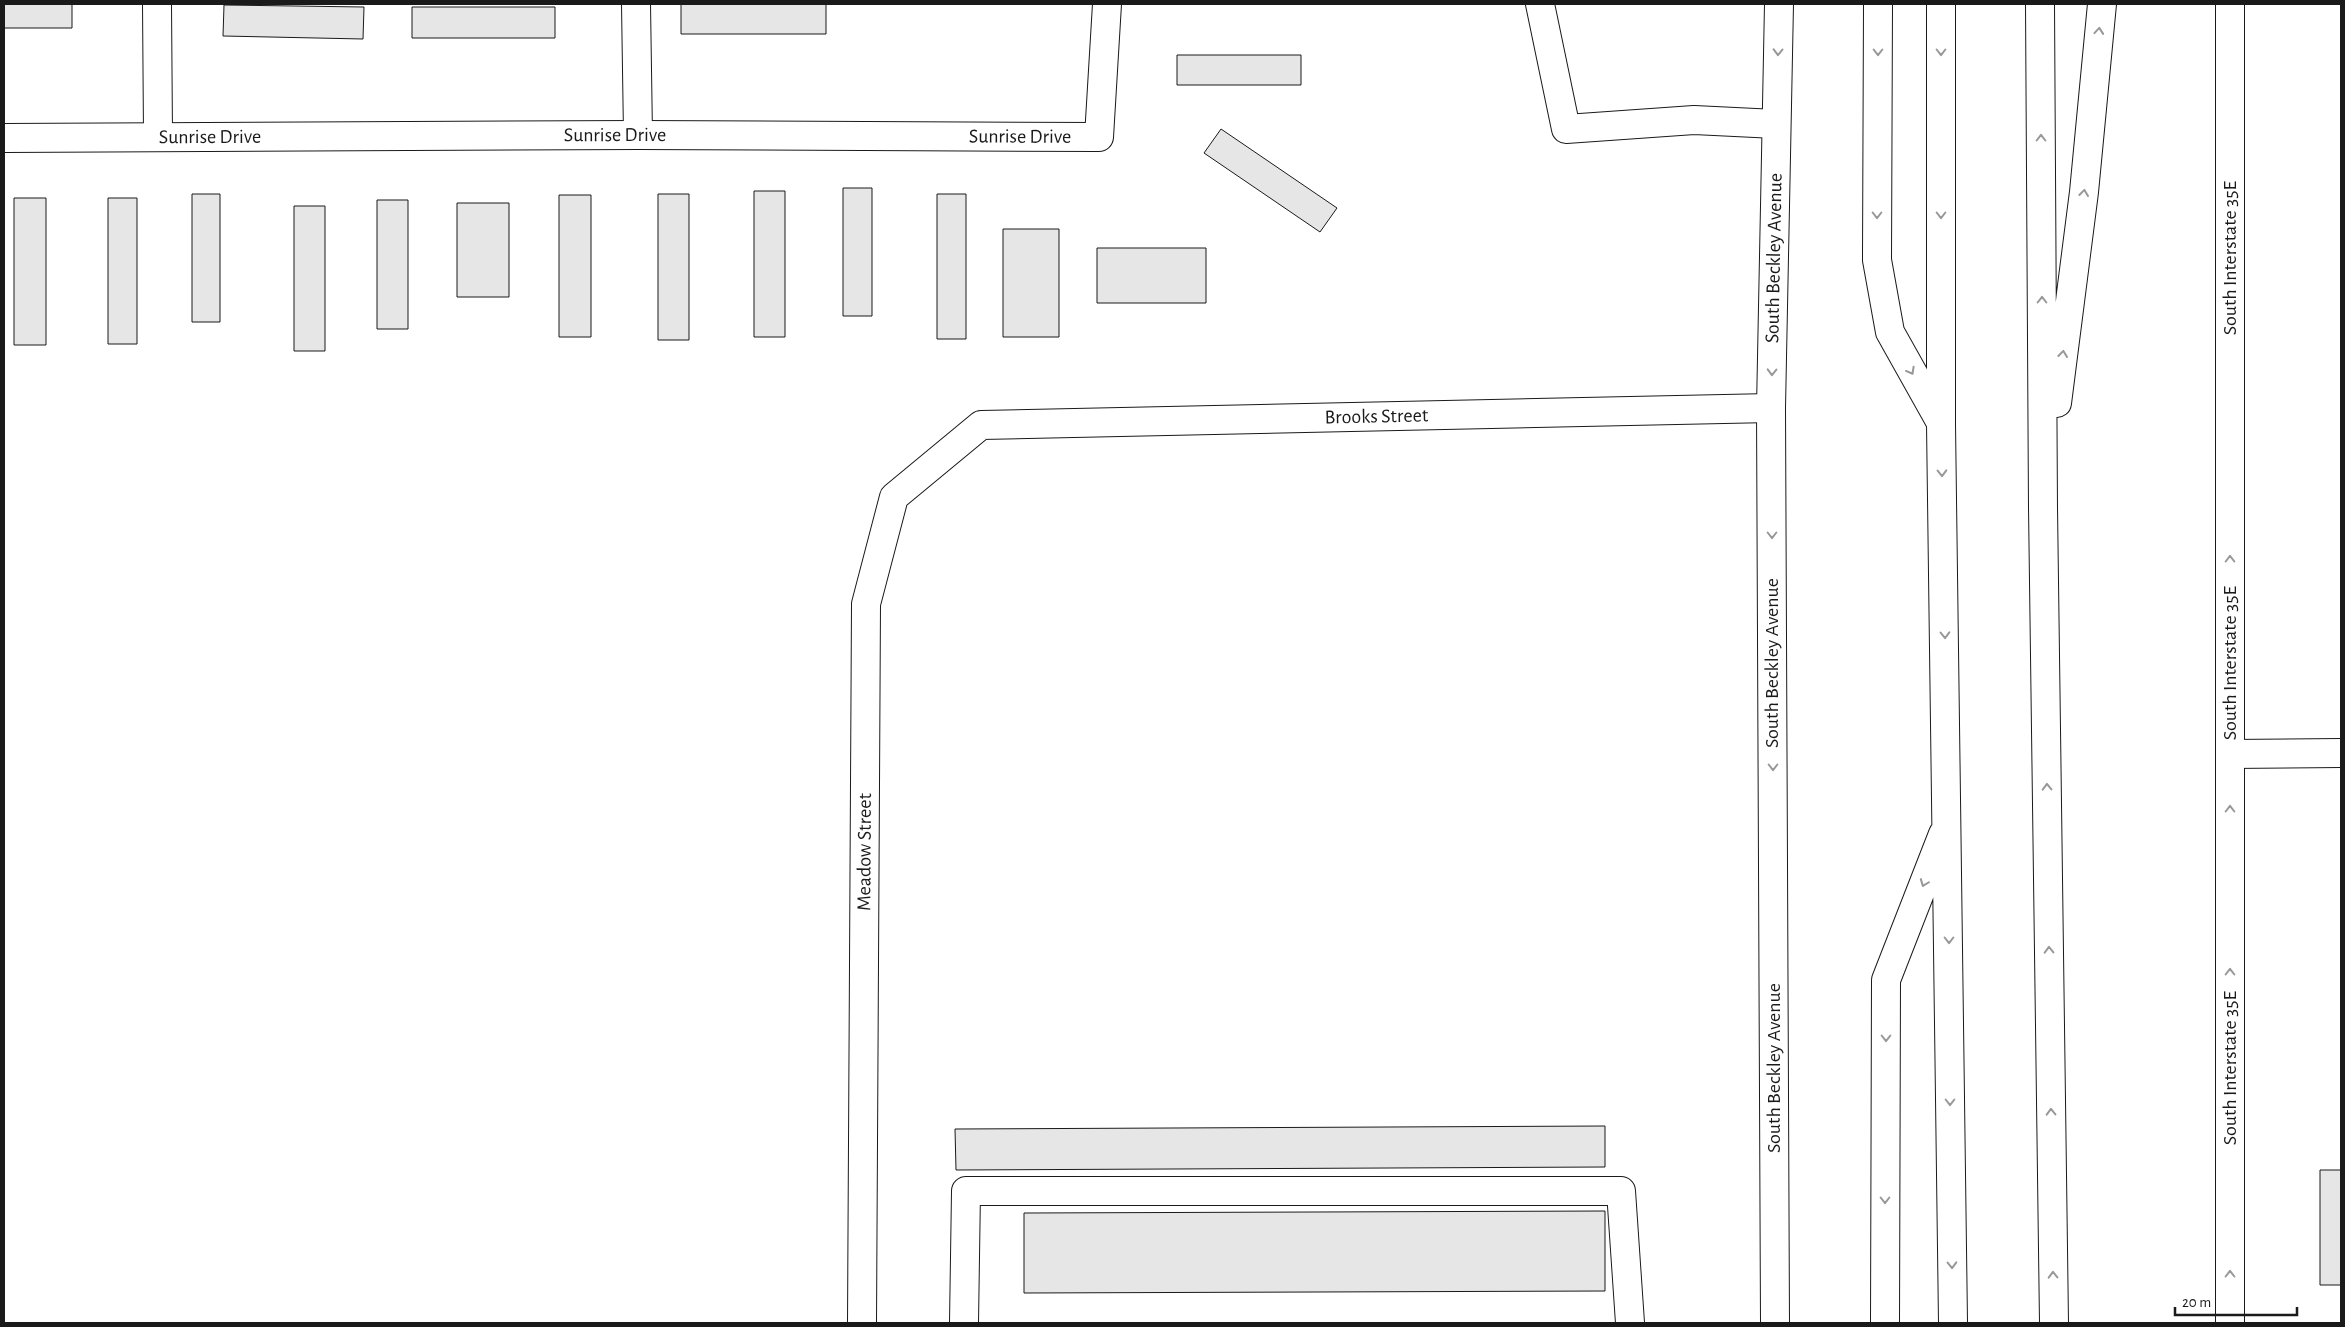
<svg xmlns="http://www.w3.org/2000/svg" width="2345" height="1327" font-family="'Alegreya Sans',sans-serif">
  <rect width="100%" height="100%" fill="#fff"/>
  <path fill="#e6e6e6" stroke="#1a1a1a" d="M 4,4 L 72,4 L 72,28 L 4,28 Z
    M 681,4 L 826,4 L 826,34 L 681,34 Z
    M 224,5 L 364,7 L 363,39 L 223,36 Z
    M 412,7 L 555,7 L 555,38 L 412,38 Z
    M 1177,55 L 1301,55 L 1301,85 L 1177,85 Z
    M 1221,129 L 1337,208 L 1320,232 L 1204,153 Z
    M 843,188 L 872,188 L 872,316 L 843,316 Z
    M 754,191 L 785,191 L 785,337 L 754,337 Z
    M 192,194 L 220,194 L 220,322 L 192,322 Z
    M 658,194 L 689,194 L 689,340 L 658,340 Z
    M 937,194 L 966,194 L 966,339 L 937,339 Z
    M 559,195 L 591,195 L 591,337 L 559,337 Z
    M 14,198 L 46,198 L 46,345 L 14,345 Z
    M 108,198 L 137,198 L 137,344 L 108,344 Z
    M 377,200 L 408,200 L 408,329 L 377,329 Z
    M 457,203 L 509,203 L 509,297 L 457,297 Z
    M 294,206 L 325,206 L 325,351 L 294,351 Z
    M 1003,229 L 1059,229 L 1059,337 L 1003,337 Z
    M 1097,248 L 1206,248 L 1206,303 L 1097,303 Z
    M 1605,1126 L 1605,1167 L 956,1170 L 955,1129 Z
    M 2320,1170 L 2341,1170 L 2341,1285 L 2320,1285 Z
    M 1605,1211 L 1605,1291 L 1024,1293 L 1024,1213 Z"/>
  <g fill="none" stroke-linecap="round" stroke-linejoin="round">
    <defs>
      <g id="minor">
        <path d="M 157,4 L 158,135"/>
        <path d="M 636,4 L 638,135"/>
        <path d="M 1540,4 L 1566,129 L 1694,120 L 1776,124"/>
        <path id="s1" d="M 4,138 L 638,135 L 1099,137 L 1107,4"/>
        <path d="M 2230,754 L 2341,753"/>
        <path id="s2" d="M 862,1323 L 866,604 L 894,497 L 981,425 L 1771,408"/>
        <path d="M 964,1323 L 966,1191 L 1621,1191 L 1630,1323"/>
      </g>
      <g id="major">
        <path d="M 2230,4 L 2230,1323"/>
        <path id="s3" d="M 1775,1323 L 1771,408 L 1779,4"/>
      </g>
      <path id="highway" d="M 1878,4 L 1877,260 L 1890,332 L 1941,423
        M 1941,4 L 1941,424 L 1953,1323
        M 2040,4 L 2043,507 L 2054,1323
        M 2057,403 L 2084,192 L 2102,4
        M 1885,1323 L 1886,980 L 1943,834"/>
    </defs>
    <use href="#minor" stroke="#1a1a1a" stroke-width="30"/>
    <use href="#major" stroke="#1a1a1a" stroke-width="30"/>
    <use href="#highway" stroke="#1a1a1a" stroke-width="30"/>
    <use href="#minor" stroke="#fff" stroke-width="28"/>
    <use href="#major" stroke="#fff" stroke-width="28"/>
    <use href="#highway" stroke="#fff" stroke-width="28"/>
  </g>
  <defs><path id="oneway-chevron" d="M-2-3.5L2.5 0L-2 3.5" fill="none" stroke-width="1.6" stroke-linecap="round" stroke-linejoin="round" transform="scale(1.25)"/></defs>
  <g stroke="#989898">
    <use href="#oneway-chevron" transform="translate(2099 31) rotate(-85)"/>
    <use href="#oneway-chevron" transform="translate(1778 52) rotate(91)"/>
    <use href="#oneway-chevron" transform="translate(1878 52) rotate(90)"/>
    <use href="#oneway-chevron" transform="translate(1941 52) rotate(90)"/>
    <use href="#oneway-chevron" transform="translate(2041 138) rotate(-90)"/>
    <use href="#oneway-chevron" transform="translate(2084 193) rotate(-83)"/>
    <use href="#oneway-chevron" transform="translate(1877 215) rotate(90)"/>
    <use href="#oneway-chevron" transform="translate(1941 215) rotate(90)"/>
    <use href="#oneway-chevron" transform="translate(2042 300) rotate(-90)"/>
    <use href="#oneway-chevron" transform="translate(2063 354) rotate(-83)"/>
    <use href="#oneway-chevron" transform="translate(1911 371) rotate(61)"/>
    <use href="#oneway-chevron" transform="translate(1772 372) rotate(91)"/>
    <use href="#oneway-chevron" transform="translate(1942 473) rotate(89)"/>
    <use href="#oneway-chevron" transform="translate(1772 535) rotate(90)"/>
    <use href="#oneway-chevron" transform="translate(2230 559) rotate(-90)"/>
    <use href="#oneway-chevron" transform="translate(1945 635) rotate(89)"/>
    <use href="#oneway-chevron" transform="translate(1773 767) rotate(90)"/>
    <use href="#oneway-chevron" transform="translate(2047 787) rotate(-91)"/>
    <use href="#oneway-chevron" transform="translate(2230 809) rotate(-90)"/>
    <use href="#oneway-chevron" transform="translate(1924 883) rotate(111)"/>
    <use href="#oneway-chevron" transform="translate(1949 940) rotate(90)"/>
    <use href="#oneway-chevron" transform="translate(2049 950) rotate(-91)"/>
    <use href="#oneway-chevron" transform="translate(2230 972) rotate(-90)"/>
    <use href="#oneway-chevron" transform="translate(1886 1038) rotate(90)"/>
    <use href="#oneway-chevron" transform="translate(1950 1102) rotate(90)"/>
    <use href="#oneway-chevron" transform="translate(2051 1112) rotate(-91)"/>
    <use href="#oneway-chevron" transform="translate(1885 1200) rotate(90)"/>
    <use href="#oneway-chevron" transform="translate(1952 1265) rotate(89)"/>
    <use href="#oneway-chevron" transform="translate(2230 1274) rotate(-90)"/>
    <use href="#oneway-chevron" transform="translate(2053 1275) rotate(-91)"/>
  </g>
  <g text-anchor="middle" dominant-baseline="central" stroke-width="4" stroke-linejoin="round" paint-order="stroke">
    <g font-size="20" fill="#1a1a1a" stroke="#fff">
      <text stroke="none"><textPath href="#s1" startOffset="206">Sunrise Drive</textPath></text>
      <text stroke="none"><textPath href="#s1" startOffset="611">Sunrise Drive</textPath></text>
      <text stroke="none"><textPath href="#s1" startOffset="1016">Sunrise Drive</textPath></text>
      <text stroke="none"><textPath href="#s3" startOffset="1065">South Beckley Avenue</textPath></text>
      <text transform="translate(2230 258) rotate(-90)">South Interstate 35E</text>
      <text stroke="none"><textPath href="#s2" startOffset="1338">Brooks Street</textPath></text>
      <text transform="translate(1772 663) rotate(-90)">South Beckley Avenue</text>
      <text transform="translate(2230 663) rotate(-90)">South Interstate 35E</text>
      <text stroke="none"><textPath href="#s2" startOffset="471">Meadow Street</textPath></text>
      <text transform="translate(1774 1068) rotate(-90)">South Beckley Avenue</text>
      <text transform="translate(2230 1068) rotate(-90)">South Interstate 35E</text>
    </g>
  </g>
  <rect width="2345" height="1327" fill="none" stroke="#1a1a1a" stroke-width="10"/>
  <path d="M2175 1307v8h122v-8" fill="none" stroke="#1a1a1a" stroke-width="2.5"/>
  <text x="2182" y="1307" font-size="15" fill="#1a1a1a" stroke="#ffffff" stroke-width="4" paint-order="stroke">20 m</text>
</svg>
